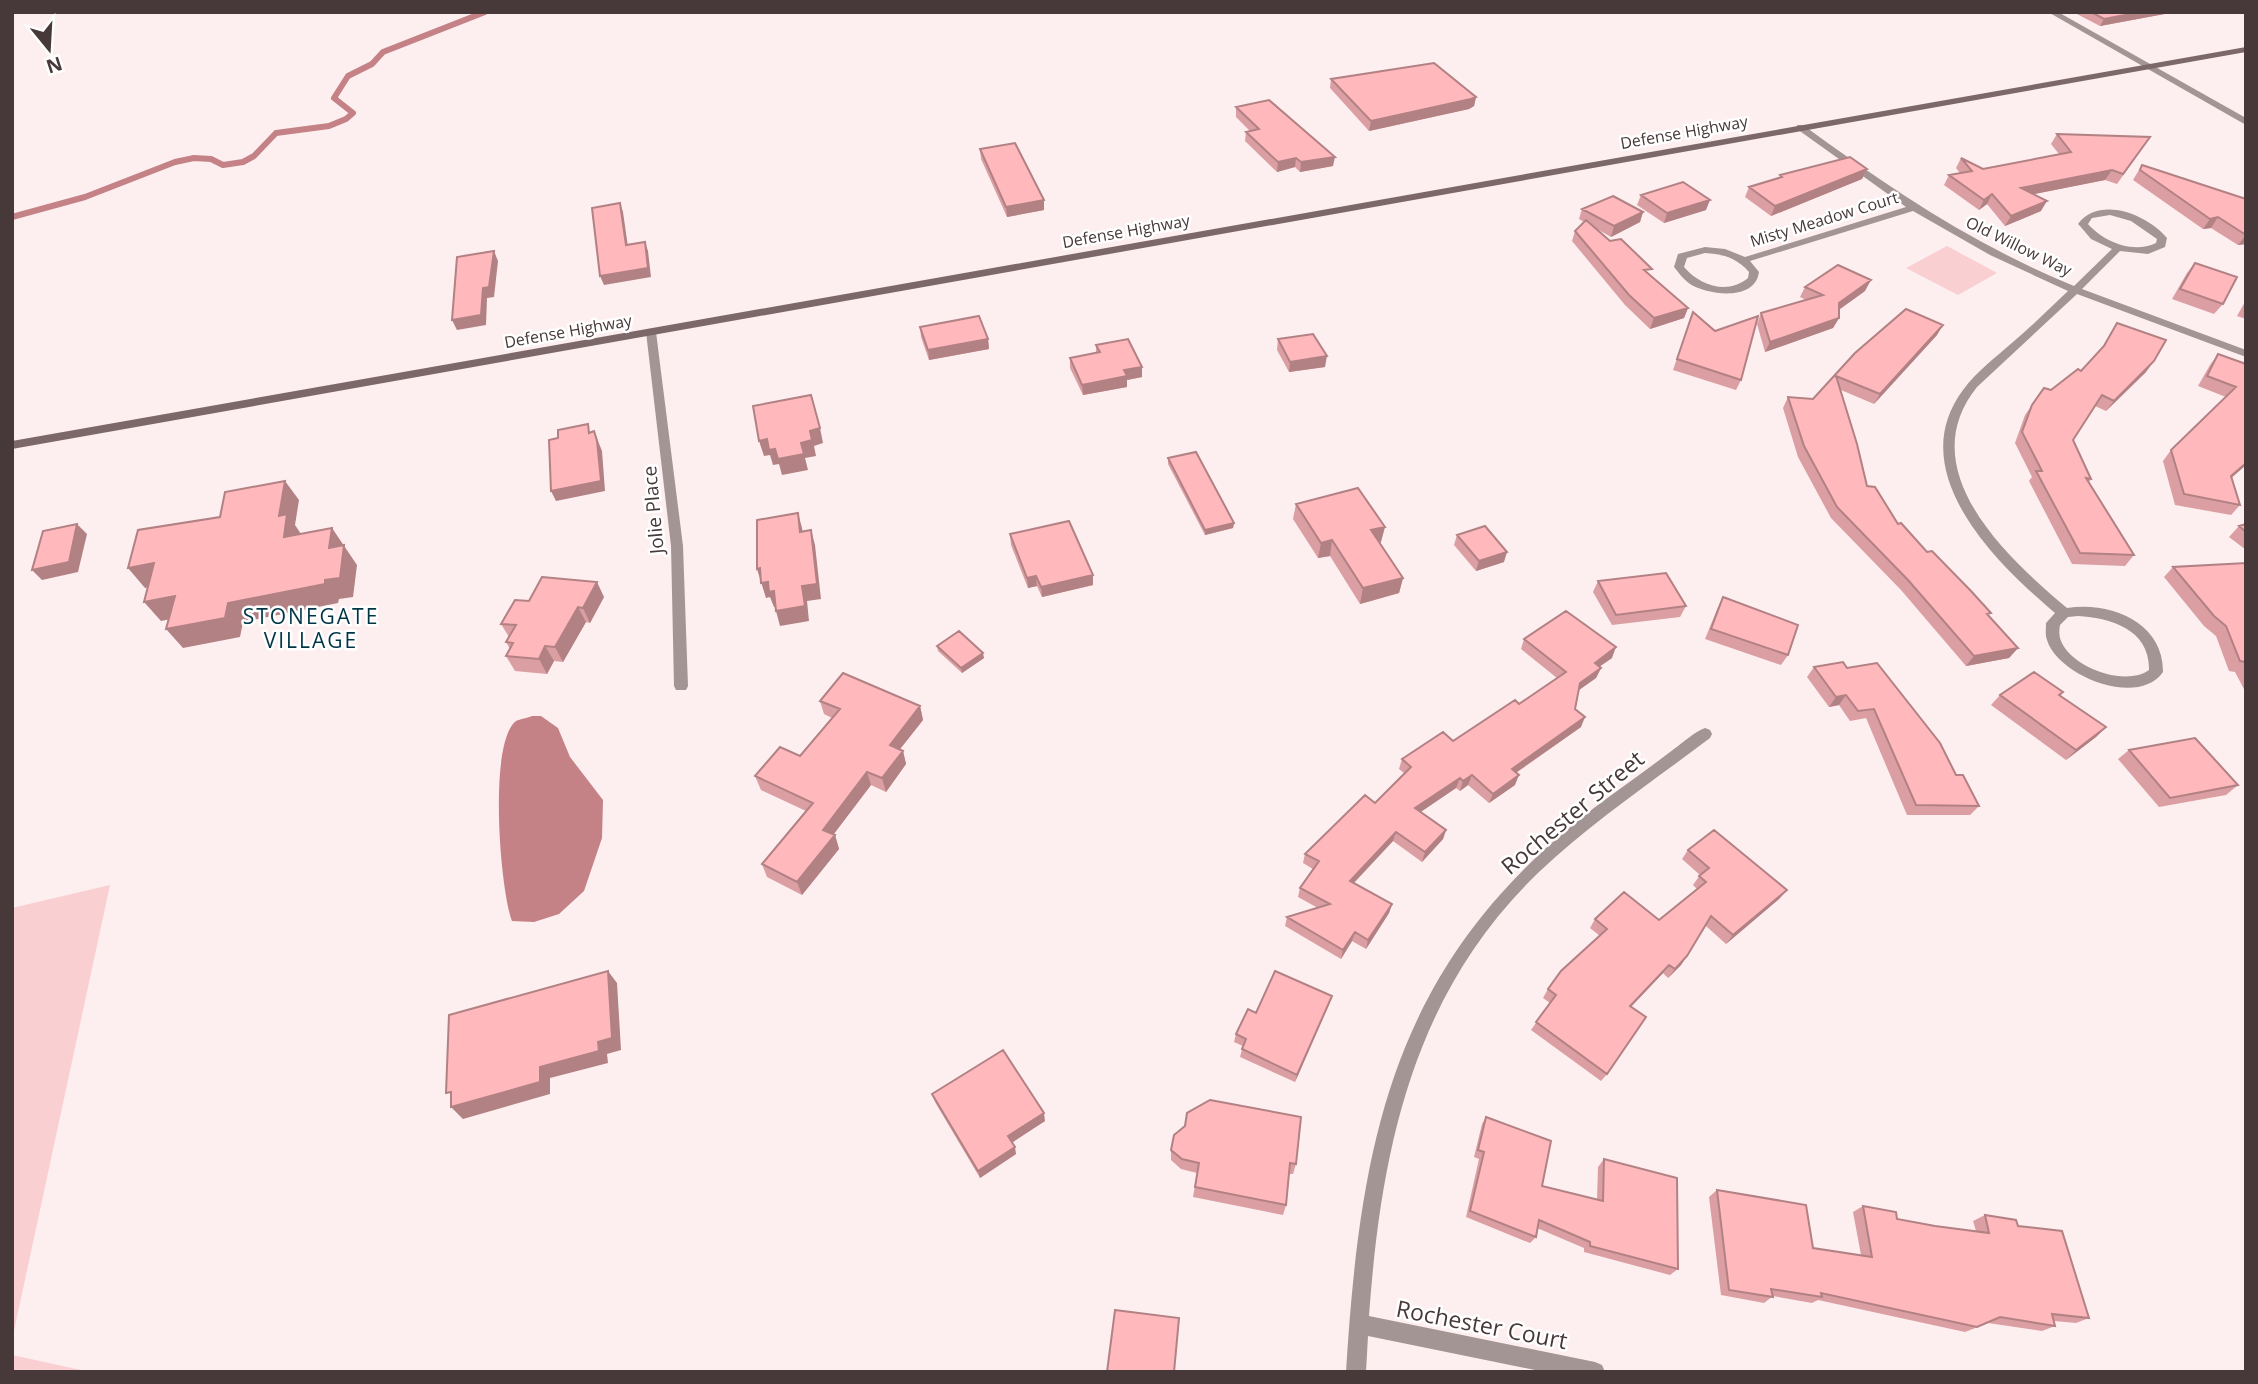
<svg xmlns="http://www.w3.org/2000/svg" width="2258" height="1384" font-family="'Open Sans',sans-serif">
  <rect width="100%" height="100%" fill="#fdeeef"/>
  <path fill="#f9cfd1" d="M 1947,246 L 1997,273 L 1958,295 L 1906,268 Z
    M 110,885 L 12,1340 L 12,908 Z
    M 12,1355 L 90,1372 L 12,1372 Z"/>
  <path fill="#c48286" d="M 532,716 L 541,716 L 558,728 L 570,757 L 603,800 L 602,838 L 584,891 L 559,914 L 534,922 L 512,921 C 500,890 488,742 516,721 C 520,719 528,718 532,716 Z"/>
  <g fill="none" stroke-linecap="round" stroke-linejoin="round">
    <path stroke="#c48286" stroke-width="6" d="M 12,217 L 85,197 L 175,162 L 194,158 L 211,159 L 223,165 L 243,162 L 254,156 L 276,133 L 329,126 L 346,119 L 353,113 L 334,98 L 348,76 L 372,64 L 383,52 L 485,12"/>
    <path fill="#a49595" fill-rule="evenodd" d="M 2048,12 L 2058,12 L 2246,118 L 2246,125 Z
      M 1797,125 L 1803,125 C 1891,189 1972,244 2074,286 L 2112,249 L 2091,239 L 2080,226 L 2078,224 C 2100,195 2148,215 2167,238 L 2165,247 L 2148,254 L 2120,251 L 2082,289 L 2246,350 L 2246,357 L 2077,294 L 1977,387 C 1911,469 2006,557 2067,608 C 2110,601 2164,622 2163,672 C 2138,708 2058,676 2047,640 C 2045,635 2046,628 2046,623 L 2055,613 C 1996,563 1902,472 1963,390 C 1977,371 1996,357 2013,342 C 2032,326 2050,308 2068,291 L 1990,255 L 1913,211 L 1750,261 L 1759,272 C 1755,302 1708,295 1690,284 C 1683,279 1679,273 1674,267 L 1678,254 L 1705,247 L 1725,249 L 1745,257 L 1906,207 L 1797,129 ZM 2110,215 L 2131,221 L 2157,239 L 2156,243 C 2133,254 2104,242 2088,224 L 2092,218 ZM 1705,253 C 1723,254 1737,258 1749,272 L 1748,278 C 1728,295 1700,286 1684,267 L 1687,258 ZM 2078,616 C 2112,618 2150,630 2149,670 C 2126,687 2072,668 2061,641 C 2059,636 2059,631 2060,625 L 2068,617 Z
      M 651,329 L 656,332 L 683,546 L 688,686 L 686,690 L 676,690 L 674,686 L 671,546 L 646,332 Z
      M 1705,728 L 1710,730 L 1712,734 L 1710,738 C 1652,782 1592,822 1539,872 C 1413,993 1381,1149 1369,1316 L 1595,1362 L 1602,1365 L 1605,1372 L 1545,1372 L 1368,1336 L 1366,1372 L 1346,1372 C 1361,1126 1398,953 1606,799 C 1629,782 1652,766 1674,749 C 1684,742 1694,732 1705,728 Z"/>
    <path fill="#7d6869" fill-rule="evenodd" d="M 2246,47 L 2246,52 L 12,449 L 12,441 Z"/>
  </g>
  <path fill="#db9ea2" d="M 2073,12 L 2171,12 L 2170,13 L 2100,26 Z
    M 1331,79 L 1476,97 L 1474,106 L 1469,109 L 1369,131 L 1330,88 Z
    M 1236,107 L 1333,166 L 1300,172 L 1295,167 L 1277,172 L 1245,141 L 1246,132 L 1250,131 L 1236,117 Z
    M 2057,134 L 2144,146 L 2117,184 L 2105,180 L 2034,194 L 2041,211 L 2005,226 L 1987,204 L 1979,210 L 1944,185 L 1949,175 L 1960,173 L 1956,168 L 1961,158 L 1983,169 L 2059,154 L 2051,144 Z
    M 980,149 L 1044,210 L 1007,217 L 981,159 Z
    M 2142,165 L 2246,199 L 2246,244 L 2238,245 L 2211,228 L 2203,229 L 2133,180 Z
    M 1867,169 L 1862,179 L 1771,216 L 1745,197 L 1749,187 L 1779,178 L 1780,175 Z
    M 1641,195 L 1706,210 L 1664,223 L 1637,205 Z
    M 1582,209 L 1643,212 L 1640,222 L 1611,237 L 1597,229 L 1688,308 L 1684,318 L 1650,329 L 1625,305 L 1572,241 L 1575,231 L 1584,222 L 1579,219 Z
    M 2195,263 L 2223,304 L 2214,314 L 2172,299 L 2187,273 Z
    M 1805,287 L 1865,291 L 1839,310 L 1839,318 L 1833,328 L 1765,352 L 1757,324 L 1761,313 L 1806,300 L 1800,297 Z
    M 2246,300 L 2246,319 L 2237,316 Z
    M 1693,312 L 1741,380 L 1736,390 L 1673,370 Z
    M 2117,323 L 2146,372 L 2106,411 L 2095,406 L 2073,440 L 2091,479 L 2089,482 L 2134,555 L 2125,566 L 2072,564 L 2029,481 L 2032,477 L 2015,443 L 2025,415 L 2044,388 L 2051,390 L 2081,371 L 2100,351 Z
    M 920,327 L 988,339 L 989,349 L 929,360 L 921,337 Z
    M 1937,335 L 1874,404 L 1841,390 L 1867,486 L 1898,524 L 1927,552 L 2018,648 L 2009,658 L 1966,666 L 1901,590 L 1831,518 L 1798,457 L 1783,408 L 1788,397 L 1813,399 L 1855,353 Z
    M 1278,339 L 1325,367 L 1289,372 L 1277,350 Z
    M 1096,345 L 1142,377 L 1127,380 L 1127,387 L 1083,395 L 1070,368 L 1070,358 L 1096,353 Z
    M 2218,354 L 2246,364 L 2246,465 L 2231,478 L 2240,505 L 2231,515 L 2175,505 L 2163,461 L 2171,450 L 2226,397 L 2198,386 L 2210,365 Z
    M 1168,458 L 1234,523 L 1233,528 L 1205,535 L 1168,464 Z
    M 1296,504 L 1381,542 L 1380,543 L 1403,578 L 1399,593 L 1360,604 L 1330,556 L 1318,558 L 1293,519 Z
    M 2246,524 L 2246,550 L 2229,537 L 2239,526 Z
    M 1010,534 L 1093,585 L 1042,597 L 1037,586 L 1028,588 L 1011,545 Z
    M 1457,535 L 1504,562 L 1476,571 L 1454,545 Z
    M 2246,563 L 2246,693 L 2235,672 L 2229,671 L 2216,636 L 2204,626 L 2164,577 L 2173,567 Z
    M 1598,581 L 1686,606 L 1680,617 L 1612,625 L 1593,592 Z
    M 604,597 L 590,623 L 586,622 L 563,662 L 554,661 L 547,674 L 515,671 L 506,656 L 510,649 L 506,642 L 509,637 L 501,624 L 529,601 Z
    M 1723,597 L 1788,655 L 1781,665 L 1705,639 L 1718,607 Z
    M 1524,639 L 1612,658 L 1599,667 L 1601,668 L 1596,678 L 1578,690 L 1575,709 L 1581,727 L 1516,773 L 1515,785 L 1489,803 L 1468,785 L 1460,791 L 1456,788 L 1420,812 L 1446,830 L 1443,839 L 1422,862 L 1393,841 L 1354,883 L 1392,904 L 1389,913 L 1366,949 L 1352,941 L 1341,959 L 1285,926 L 1287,917 L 1318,908 L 1298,897 L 1300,888 L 1313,869 L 1303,863 L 1305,854 L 1375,803 L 1404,773 L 1399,769 L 1402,759 L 1453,741 L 1519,704 L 1557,678 L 1521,649 Z
    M 937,646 L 984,658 L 962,673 L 938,651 Z
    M 1814,667 L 1847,668 L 1956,775 L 1979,806 L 1970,815 L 1907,815 L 1866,718 L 1850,721 L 1839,705 L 1829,707 L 1807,677 Z
    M 2063,692 L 2060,696 L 2106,727 L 2096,737 L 2066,760 L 1991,705 L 2000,695 Z
    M 820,701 L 920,706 L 923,720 L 900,749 L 903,751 L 906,764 L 886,792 L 871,785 L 833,835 L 835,835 L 839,849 L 802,895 L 767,877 L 762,864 L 806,811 L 761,790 L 755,776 L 800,756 L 832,718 L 824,714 Z
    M 2129,750 L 2238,785 L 2226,795 L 2159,807 L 2118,759 Z
    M 1688,850 L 1787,890 L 1779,899 L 1726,944 L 1706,926 L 1681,965 L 1668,978 L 1663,973 L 1631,1007 L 1607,1074 L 1601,1081 L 1531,1030 L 1550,1003 L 1543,998 L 1548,989 L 1600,936 L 1590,928 L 1595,919 L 1659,920 L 1697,889 L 1693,885 L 1700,875 L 1682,859 Z
    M 1329,1004 L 1295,1082 L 1240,1057 L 1243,1046 L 1234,1042 L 1236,1034 L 1256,1013 Z
    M 932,1094 L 1045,1121 L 1012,1142 L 1016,1154 L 980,1178 L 935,1102 Z
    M 1486,1117 L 1542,1186 L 1597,1200 L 1598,1167 L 1604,1159 L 1678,1269 L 1670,1275 L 1584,1252 L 1584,1248 L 1537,1228 L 1536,1237 L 1530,1243 L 1466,1217 L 1479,1159 L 1474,1157 L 1482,1124 Z
    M 1171,1150 L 1296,1164 L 1293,1174 L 1289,1174 L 1286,1205 L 1283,1215 L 1193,1197 L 1197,1173 L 1181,1169 L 1171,1160 Z
    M 1717,1190 L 1813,1248 L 1861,1255 L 1853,1212 L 1863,1206 L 1897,1219 L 1935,1226 L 1976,1231 L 1973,1221 L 1985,1215 L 2018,1226 L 2089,1318 L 2076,1323 L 2054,1321 L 2055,1326 L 2042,1331 L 1988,1323 L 1965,1332 L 1818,1300 L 1812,1303 L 1773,1296 L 1764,1303 L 1721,1295 L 1709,1197 Z"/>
  <path fill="#b28184" d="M 2141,12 L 2171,12 L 2170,13 L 2100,26 L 2104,19 Z
    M 1476,97 L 1474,106 L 1469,109 L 1369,131 L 1371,121 Z
    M 1335,157 L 1333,166 L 1300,172 L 1301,162 Z
    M 1296,158 L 1295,167 L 1277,172 L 1278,162 Z
    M 1867,169 L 1862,179 L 1771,216 L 1775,206 Z
    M 2112,170 L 2105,180 L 2015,198 L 2021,188 Z
    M 1992,194 L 1987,204 L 1979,210 L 1984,200 Z
    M 1044,200 L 1044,210 L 1007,217 L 1006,207 Z
    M 1710,200 L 1706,210 L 1664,223 L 1667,213 Z
    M 2047,201 L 2041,211 L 2005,226 L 2011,216 Z
    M 620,203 L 623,212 L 629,254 L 626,245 Z
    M 1643,212 L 1640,222 L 1611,237 L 1614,226 Z
    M 2218,217 L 2211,228 L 2203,229 L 2210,219 Z
    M 2246,235 L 2246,244 L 2238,245 Z
    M 645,242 L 648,251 L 651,277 L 604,285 L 600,276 Z
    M 494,251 L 498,261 L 494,297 L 487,298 L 486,325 L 457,330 L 452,320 L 483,288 Z
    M 1871,280 L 1865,291 L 1834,313 L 1839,303 Z
    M 1688,308 L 1684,318 L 1650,329 L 1654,318 Z
    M 1839,318 L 1833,328 L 1765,352 L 1770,342 Z
    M 1943,325 L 1937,335 L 1874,404 L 1880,394 Z
    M 988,339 L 989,349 L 929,360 L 928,350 Z
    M 1327,356 L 1325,367 L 1289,372 L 1290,362 Z
    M 2154,361 L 2146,372 L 2106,411 L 2114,401 Z
    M 1142,367 L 1142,377 L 1127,380 L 1127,387 L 1083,395 L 1082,385 L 1124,370 Z
    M 820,428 L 823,443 L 814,446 L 816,456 L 805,458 L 801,443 L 810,431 Z
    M 594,431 L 602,451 L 605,491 L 556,501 L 551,491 Z
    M 767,439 L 775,449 L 804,454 L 808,470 L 782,475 L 779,464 L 773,465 L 770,455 L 764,456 L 759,441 Z
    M 2246,463 L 2246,465 L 2222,486 L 2231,476 Z
    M 285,481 L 299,500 L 295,525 L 301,534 L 284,537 L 279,516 Z
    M 798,513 L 802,528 L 805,547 L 800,532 Z
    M 1234,523 L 1233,528 L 1205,535 L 1205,530 Z
    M 77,524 L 87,534 L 78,572 L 42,580 L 32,570 Z
    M 1385,527 L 1381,542 L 1368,546 L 1371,530 Z
    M 332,528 L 357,565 L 353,597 L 339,599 L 338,603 L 243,622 L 240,637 L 183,648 L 166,629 L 228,603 L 329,548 Z
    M 811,530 L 815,545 L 821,599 L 807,601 L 809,621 L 780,626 L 776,611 L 802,586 Z
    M 1332,540 L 1330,556 L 1318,558 L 1321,543 Z
    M 1507,552 L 1504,562 L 1476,571 L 1479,561 Z
    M 154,563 L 171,582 L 145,588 L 128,568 Z
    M 760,568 L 774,591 L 778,606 L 774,607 L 770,597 L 766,598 L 757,569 Z
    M 1093,575 L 1093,585 L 1042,597 L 1041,587 Z
    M 1036,576 L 1037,586 L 1028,588 L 1027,578 Z
    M 1403,578 L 1399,593 L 1360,604 L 1363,588 Z
    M 597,582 L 604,597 L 590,623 L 583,608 Z
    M 175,596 L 191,615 L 161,621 L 144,602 Z
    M 578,607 L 586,622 L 563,662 L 555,647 Z
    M 545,646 L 554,661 L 547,674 L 539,659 Z
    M 1616,647 L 1612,658 L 1590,673 L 1595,663 Z
    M 2018,648 L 2009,658 L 1966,666 L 1974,656 Z
    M 983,653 L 984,658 L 962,673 L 961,668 Z
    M 1601,668 L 1596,678 L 1575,693 L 1580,683 Z
    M 1846,695 L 1839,705 L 1829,707 L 1836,697 Z
    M 920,706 L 923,720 L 893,758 L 890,745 Z
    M 1585,717 L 1581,727 L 1508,778 L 1512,769 Z
    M 2106,727 L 2096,737 L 2066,760 L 2076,750 Z
    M 903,751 L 906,764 L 886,792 L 882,778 Z
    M 867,772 L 871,785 L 827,843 L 823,830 Z
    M 1472,775 L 1468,785 L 1460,791 L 1463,781 Z
    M 1519,775 L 1515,785 L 1489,803 L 1493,794 Z
    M 1460,778 L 1456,788 L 1412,818 L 1415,808 Z
    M 1446,830 L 1443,839 L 1422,862 L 1425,852 Z
    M 1396,832 L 1393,841 L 1347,890 L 1350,881 Z
    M 835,835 L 839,849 L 802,895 L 797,882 Z
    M 1787,890 L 1779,899 L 1726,944 L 1733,935 Z
    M 1392,904 L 1389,913 L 1366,949 L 1368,940 Z
    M 1355,932 L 1352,941 L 1341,959 L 1343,950 Z
    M 1687,956 L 1681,965 L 1668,978 L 1675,969 Z
    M 1669,965 L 1663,973 L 1624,1014 L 1630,1006 Z
    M 608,971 L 617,983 L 621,1050 L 607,1054 L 608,1063 L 550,1078 L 550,1094 L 463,1119 L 451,1107 L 540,1067 L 598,1042 Z
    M 1332,996 L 1329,1004 L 1295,1082 L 1297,1075 Z
    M 1044,1113 L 1045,1121 L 1010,1144 L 1008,1136 Z
    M 1015,1147 L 1016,1154 L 980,1178 L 978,1171 Z"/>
  <path fill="#ffb8bc" stroke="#b28184" stroke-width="2" d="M 2091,12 L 2141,12 L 2104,19 Z
    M 1434,63 L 1476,97 L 1471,99 L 1371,121 L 1331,79 Z
    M 1269,100 L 1335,157 L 1301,162 L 1296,158 L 1278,162 L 1246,132 L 1259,129 L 1236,107 Z
    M 2057,134 L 2150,137 L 2123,174 L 2112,170 L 2021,188 L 2047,201 L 2011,216 L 1992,194 L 1984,200 L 1949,175 L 1972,171 L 1961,158 L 1983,169 L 2071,152 Z
    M 1015,143 L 1044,200 L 1006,207 L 980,149 Z
    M 1850,157 L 1867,169 L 1775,206 L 1749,187 L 1782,177 L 1780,175 Z
    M 2142,165 L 2246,199 L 2246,235 L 2218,217 L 2210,219 L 2140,170 Z
    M 1683,182 L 1710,200 L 1667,213 L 1641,195 Z
    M 1613,196 L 1643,212 L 1614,226 L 1582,209 Z
    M 620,203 L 626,245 L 645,242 L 648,268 L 600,276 L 592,208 Z
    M 1586,220 L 1610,241 L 1621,239 L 1652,269 L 1644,270 L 1688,308 L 1654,318 L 1629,295 L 1575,231 Z
    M 494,251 L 489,287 L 483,288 L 481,315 L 452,320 L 457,257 Z
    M 2195,263 L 2237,277 L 2223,304 L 2180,289 Z
    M 1838,265 L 1871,280 L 1839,303 L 1839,318 L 1770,342 L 1761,313 L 1823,295 L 1805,287 Z
    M 1906,309 L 1943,325 L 1880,394 L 1836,376 L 1857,444 L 1867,486 L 1875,487 L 1898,524 L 1901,523 L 1927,552 L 1932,551 L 1971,591 L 1991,613 L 1987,614 L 2018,648 L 1974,656 L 1908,580 L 1837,507 L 1804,446 L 1788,397 L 1813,399 L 1855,353 Z
    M 1693,312 L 1715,331 L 1758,316 L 1741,380 L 1677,359 Z
    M 979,316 L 988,339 L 928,350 L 920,327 Z
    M 2117,323 L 2166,340 L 2154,361 L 2114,401 L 2102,395 L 2073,440 L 2091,479 L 2086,478 L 2134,555 L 2080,553 L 2036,471 L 2042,471 L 2022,432 L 2032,405 L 2044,388 L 2051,390 L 2078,369 L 2081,371 L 2104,346 Z
    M 1313,334 L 1327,356 L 1290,362 L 1278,339 Z
    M 1128,339 L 1142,367 L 1124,370 L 1127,376 L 1082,385 L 1070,358 L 1100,352 L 1096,345 Z
    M 2218,354 L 2246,364 L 2246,463 L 2231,476 L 2240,505 L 2184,494 L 2171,450 L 2236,387 L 2207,376 Z
    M 811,395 L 820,428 L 810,431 L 812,440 L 801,443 L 804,454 L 778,459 L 775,449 L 769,450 L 767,439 L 759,441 L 753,406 Z
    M 588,424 L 589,433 L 594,431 L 597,441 L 601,481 L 551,491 L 549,440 L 558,438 L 558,430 Z
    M 1196,452 L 1234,523 L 1205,530 L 1168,458 Z
    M 285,481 L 279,516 L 287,514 L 284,537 L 332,528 L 329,548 L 344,545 L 340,578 L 325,580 L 325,584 L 228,603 L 225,618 L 166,629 L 175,596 L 144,602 L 154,563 L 128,568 L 138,530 L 220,517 L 225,492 Z
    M 1358,488 L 1385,527 L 1371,530 L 1403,578 L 1363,588 L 1332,540 L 1321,543 L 1296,504 Z
    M 798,513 L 800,532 L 811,530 L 817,584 L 802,586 L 805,606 L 776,611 L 774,591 L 769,592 L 768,582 L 761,583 L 760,568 L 757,569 L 757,520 Z
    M 1069,521 L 1093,575 L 1041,587 L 1036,576 L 1027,578 L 1010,534 Z
    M 77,524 L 69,562 L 32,570 L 43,531 Z
    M 2246,524 L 2246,532 L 2239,526 Z
    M 1485,526 L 1507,552 L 1479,561 L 1457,535 Z
    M 2246,563 L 2246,662 L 2240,661 L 2226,626 L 2214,616 L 2173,567 Z
    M 1666,573 L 1686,606 L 1616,615 L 1598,581 Z
    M 542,577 L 597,582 L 583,608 L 578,607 L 555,647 L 545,646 L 539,659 L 506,656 L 513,643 L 506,642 L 516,625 L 501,624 L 515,600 L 529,601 Z
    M 1723,597 L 1798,625 L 1788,655 L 1711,629 Z
    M 1566,611 L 1616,647 L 1595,663 L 1601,668 L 1580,683 L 1575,709 L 1585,717 L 1512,769 L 1519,775 L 1493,794 L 1472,775 L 1463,781 L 1460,778 L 1415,808 L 1446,830 L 1425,852 L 1396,832 L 1350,881 L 1392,904 L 1368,940 L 1355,932 L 1343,950 L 1287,917 L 1330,904 L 1300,888 L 1319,861 L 1305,854 L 1365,795 L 1375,803 L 1411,767 L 1402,759 L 1443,732 L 1453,741 L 1515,700 L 1519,704 L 1566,672 L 1524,639 Z
    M 959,631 L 983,653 L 961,668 L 937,646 Z
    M 1843,662 L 1847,668 L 1877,663 L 1940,743 L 1956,775 L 1963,775 L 1979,806 L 1916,805 L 1874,709 L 1858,711 L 1846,695 L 1836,697 L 1814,667 Z
    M 2034,672 L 2063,692 L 2059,695 L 2106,727 L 2076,750 L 2000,695 Z
    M 843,673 L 920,706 L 890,745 L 903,751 L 882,778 L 867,772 L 823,830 L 835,835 L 797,882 L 762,864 L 813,803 L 755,776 L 780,747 L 800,756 L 840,709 L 820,701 Z
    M 2195,738 L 2238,785 L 2170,798 L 2129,750 Z
    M 1714,830 L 1787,890 L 1733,935 L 1711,916 L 1687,956 L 1675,969 L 1669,965 L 1630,1006 L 1646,1017 L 1607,1074 L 1536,1022 L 1556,995 L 1548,989 L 1561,971 L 1607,929 L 1595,919 L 1624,892 L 1659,920 L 1706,882 L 1699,876 L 1709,868 L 1688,850 Z
    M 608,971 L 612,1038 L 598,1042 L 599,1051 L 540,1067 L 540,1082 L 451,1107 L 451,1092 L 446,1093 L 449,1015 Z
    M 1275,971 L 1332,996 L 1297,1075 L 1242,1049 L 1246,1039 L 1236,1034 L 1248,1009 L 1256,1013 Z
    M 1003,1050 L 1044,1113 L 1008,1136 L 1015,1147 L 978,1171 L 932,1094 Z
    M 1210,1100 L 1301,1117 L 1296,1164 L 1290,1163 L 1286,1205 L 1195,1187 L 1199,1163 L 1182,1159 L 1171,1150 L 1174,1135 L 1185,1126 L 1187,1113 Z
    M 1486,1117 L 1551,1141 L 1542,1186 L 1603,1201 L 1604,1159 L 1677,1178 L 1678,1269 L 1590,1246 L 1590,1242 L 1539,1220 L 1536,1237 L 1470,1211 L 1484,1152 L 1478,1150 Z
    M 1717,1190 L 1806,1205 L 1813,1248 L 1872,1257 L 1863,1206 L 1896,1212 L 1897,1219 L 1935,1226 L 1989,1233 L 1985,1215 L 2016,1220 L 2018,1226 L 2062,1231 L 2089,1318 L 2052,1314 L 2055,1326 L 2000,1317 L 1977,1327 L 1821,1293 L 1822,1297 L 1771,1289 L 1773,1297 L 1729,1290 Z
    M 1115,1310 L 1179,1318 L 1174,1372 L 1107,1372 Z"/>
  <g text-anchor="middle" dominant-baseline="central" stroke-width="5" stroke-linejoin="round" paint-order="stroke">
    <g font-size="16" fill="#473939" stroke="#fff">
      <text transform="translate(1684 132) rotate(-10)">Defense Highway</text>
      <text transform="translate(1824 219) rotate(-17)">Misty Meadow Court</text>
      <text transform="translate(1126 231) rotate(-10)">Defense Highway</text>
      <text transform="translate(2019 246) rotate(26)">Old Willow Way</text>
      <text transform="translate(568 331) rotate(-10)">Defense Highway</text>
    </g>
    <g font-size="19" fill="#473939" stroke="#fff">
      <text transform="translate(653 510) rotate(-95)">Jolie Place</text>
    </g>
    <g font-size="21" letter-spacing="2" fill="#003546" stroke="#fff">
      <text x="311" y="616">STONEGATE<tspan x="311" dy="24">VILLAGE</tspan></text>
    </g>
    <g font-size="23" fill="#473939" stroke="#fff">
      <text transform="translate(1572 812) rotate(-40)">Rochester Street</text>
      <text transform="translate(1482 1324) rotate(11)">Rochester Court</text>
    </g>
  </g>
  <rect width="2258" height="1384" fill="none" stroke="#473939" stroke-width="28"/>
  <g transform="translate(49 49) rotate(162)" stroke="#ffffff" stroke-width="5" paint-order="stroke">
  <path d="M0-5L12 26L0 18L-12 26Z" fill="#473939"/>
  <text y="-10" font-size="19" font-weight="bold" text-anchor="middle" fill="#473939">N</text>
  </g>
</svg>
